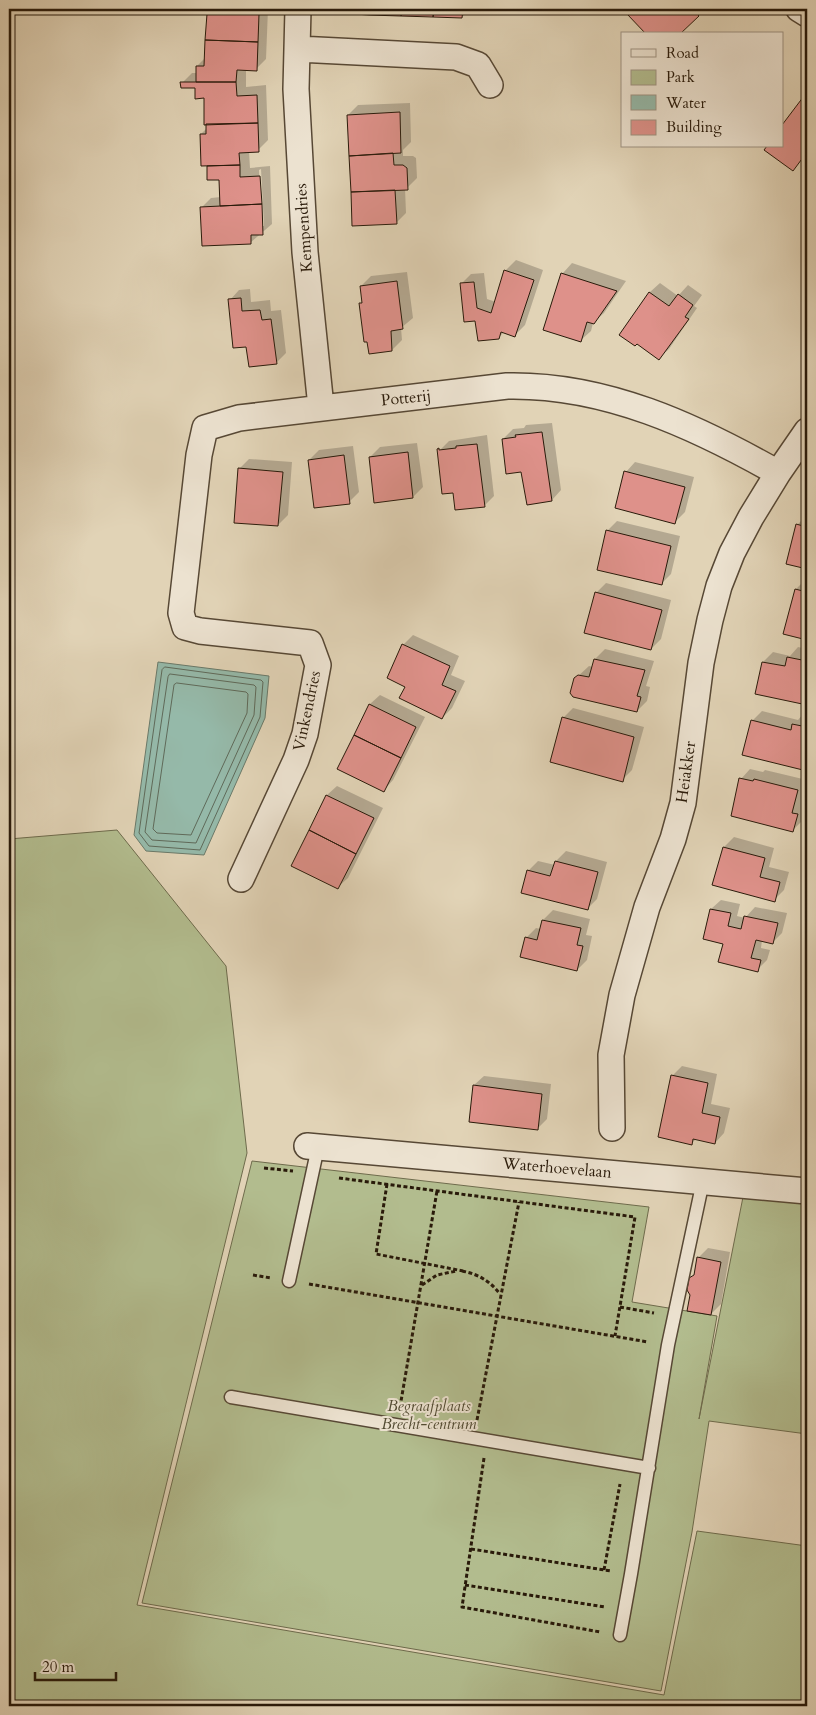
<svg xmlns="http://www.w3.org/2000/svg" width="816" height="1715" font-family="Cardo,serif">
  <rect width="100%" height="100%" fill="#e1d3b6"/>
  <filter id="stains"><feTurbulence type="fractalNoise" baseFrequency=".004" numOctaves="4"/><feColorMatrix values="0 0 0 0 .2 0 0 0 0 .09 0 0 0 0 .02 0 0 0 .5 -.17"/></filter>
  <radialGradient id="worn" r=".72"><stop offset=".6" stop-color="#630" stop-opacity="0"/><stop offset="1" stop-color="#630" stop-opacity=".3"/></radialGradient>
  <path fill="#b2bc8e" stroke="#6e6b4c" d="M 117,830 L 226,966 L 247,1153 L 137,1605 L 664,1695 L 697,1531 L 807,1546 L 807,1706 L 9,1706 L 9,839 Z
    M 252,1161 L 649,1207 L 632,1302 L 717,1316 L 699,1419 L 744,1192 L 807,1198 L 807,1434 L 709,1421 L 692,1532 L 661,1691 L 142,1603 Z"/>
  <path fill="#95b9a9" stroke="#6a7969" d="M 158,662 L 269,676 L 265,718 L 204,855 L 146,851 L 134,835 Z"/>
  <path fill="#0003" fill-rule="evenodd" d="M 200,9 L 268,9 L 266,59 L 256,69 L 246,69 L 246,87 L 266,85 L 268,140 L 258,150 L 249,151 L 250,168 L 270,166 L 272,224 L 250,243 L 202,207 L 211,198 L 221,197 L 220,179 L 209,179 L 209,165 L 201,134 L 207,128 L 205,97 L 196,87 L 182,83 L 192,73 L 197,73 L 197,66 L 205,58 L 208,12 L 200,12 ZM 261,169 L 264,226 L 261,226 L 259,170 Z
    M 342,9 L 470,9 L 462,17 L 342,12 Z
    M 634,9 L 705,9 L 679,34 L 629,14 Z
    M 807,93 L 807,154 L 793,170 L 782,146 L 782,127 Z
    M 410,103 L 411,142 L 403,150 L 403,156 L 413,156 L 416,158 L 417,178 L 407,188 L 405,188 L 406,213 L 396,223 L 348,115 L 358,105 Z
    M 516,260 L 543,270 L 525,325 L 515,335 L 504,332 L 499,337 L 476,320 L 461,284 L 471,274 L 484,273 L 487,299 L 496,302 L 506,270 Z
    M 572,263 L 626,281 L 604,313 L 593,323 L 591,331 L 581,340 L 545,329 L 563,273 Z
    M 407,272 L 413,318 L 401,328 L 402,340 L 392,350 L 361,303 L 363,301 L 361,286 L 371,276 Z
    M 660,283 L 678,296 L 688,285 L 702,295 L 694,306 L 697,308 L 669,349 L 659,358 L 637,343 L 621,335 L 650,292 Z
    M 250,289 L 251,302 L 270,300 L 271,311 L 281,310 L 286,353 L 276,363 L 247,346 L 230,300 L 239,290 Z
    M 552,423 L 561,490 L 552,500 L 522,471 L 503,439 L 513,429 L 524,428 L 526,425 Z
    M 487,435 L 494,496 L 484,506 L 455,492 L 439,451 L 449,441 Z
    M 417,443 L 423,487 L 413,497 L 370,457 L 380,447 Z
    M 353,446 L 359,492 L 349,502 L 309,460 L 319,450 Z
    M 249,459 L 292,462 L 288,515 L 278,525 L 239,469 Z
    M 635,462 L 694,477 L 685,512 L 675,522 L 626,472 Z
    M 807,515 L 807,568 L 788,563 L 797,525 Z
    M 617,521 L 680,536 L 671,574 L 661,584 L 607,531 Z
    M 806,579 L 807,580 L 807,638 L 785,633 L 796,589 Z
    M 606,583 L 671,600 L 661,639 L 651,649 L 596,593 Z
    M 413,635 L 459,656 L 451,675 L 465,681 L 452,708 L 442,718 L 406,686 L 403,645 Z
    M 798,647 L 807,649 L 807,703 L 757,693 L 763,662 L 773,652 L 790,656 Z
    M 605,649 L 654,661 L 646,686 L 650,687 L 647,701 L 637,711 L 575,679 L 589,666 L 593,667 L 595,659 Z
    M 380,695 L 425,717 L 393,780 L 384,790 L 339,768 L 370,704 Z
    M 573,708 L 644,727 L 632,770 L 622,780 L 563,718 Z
    M 762,711 L 798,720 L 803,714 L 807,715 L 807,769 L 752,721 Z
    M 750,769 L 763,772 L 765,770 L 807,780 L 801,803 L 807,804 L 803,820 L 793,830 L 741,779 Z
    M 337,786 L 383,808 L 348,878 L 338,887 L 293,865 L 327,795 Z
    M 734,837 L 774,848 L 769,867 L 789,872 L 784,890 L 774,900 L 724,847 Z
    M 566,851 L 607,862 L 597,899 L 587,909 L 528,871 L 538,861 L 555,865 L 556,861 Z
    M 721,900 L 740,904 L 737,916 L 745,918 L 755,907 L 787,913 L 782,933 L 772,943 L 762,940 L 761,948 L 770,950 L 767,960 L 757,970 L 724,943 L 711,909 Z
    M 553,910 L 590,919 L 586,935 L 592,936 L 587,960 L 577,970 L 526,938 L 536,928 L 541,929 L 543,920 Z
    M 682,1066 L 717,1074 L 711,1104 L 730,1108 L 724,1133 L 715,1143 L 696,1139 L 692,1143 L 672,1076 Z
    M 484,1076 L 551,1084 L 547,1119 L 537,1129 L 474,1085 Z
    M 708,1248 L 730,1252 L 721,1304 L 711,1314 L 695,1274 L 698,1258 Z"/>
  <g fill="none" stroke-linecap="round" stroke-linejoin="round">
    <path stroke="#5f6a5a" stroke-width="1" d="M 165,667 L 261,680 L 263,682 L 260,717 L 200,850 L 149,846 L 139,833 L 162,670 Z
      M 170,674 L 254,685 L 256,687 L 254,715 L 196,843 L 152,840 L 145,832 L 168,677 Z
      M 177,683 L 246,692 L 248,694 L 247,713 L 191,835 L 157,833 L 153,829 L 174,685 Z"/>
  </g>
  <path fill="#de918a" stroke="#291a0a" d="M 198,9 L 239,9 L 239,13 L 259,14 L 258,42 L 205,40 L 207,14 L 198,14 Z
    M 340,9 L 369,9 L 369,15 L 340,13 Z
    M 369,9 L 402,9 L 401,16 L 369,15 Z
    M 402,9 L 434,9 L 433,17 L 401,16 Z
    M 434,9 L 463,9 L 462,18 L 433,17 Z
    M 632,9 L 693,9 L 699,16 L 680,34 L 646,34 L 627,14 Z
    M 205,40 L 258,42 L 257,71 L 237,70 L 236,82 L 196,82 L 196,66 L 204,66 Z
    M 180,82 L 236,82 L 237,96 L 257,95 L 258,123 L 204,125 L 204,98 L 195,99 L 195,88 L 181,88 Z
    M 807,92 L 807,152 L 793,171 L 764,150 L 767,146 L 782,146 L 782,125 Z
    M 400,112 L 401,153 L 349,156 L 347,115 Z
    M 258,123 L 259,152 L 239,153 L 240,165 L 201,166 L 200,134 L 206,134 L 206,124 Z
    M 393,153 L 394,165 L 403,165 L 407,168 L 408,190 L 351,192 L 349,156 Z
    M 240,165 L 240,177 L 260,176 L 262,204 L 220,206 L 219,180 L 207,180 L 207,166 Z
    M 395,190 L 397,224 L 352,226 L 351,192 Z
    M 262,204 L 263,235 L 251,235 L 251,244 L 202,246 L 200,207 Z
    M 504,270 L 534,280 L 515,337 L 501,332 L 499,339 L 478,341 L 475,321 L 464,322 L 460,283 L 474,282 L 477,308 L 491,313 Z
    M 561,273 L 617,291 L 594,324 L 587,322 L 581,342 L 543,330 Z
    M 397,281 L 403,329 L 391,331 L 392,351 L 369,354 L 367,342 L 364,342 L 359,303 L 362,303 L 360,286 Z
    M 649,292 L 669,306 L 678,294 L 693,305 L 685,317 L 689,319 L 659,360 L 637,344 L 635,346 L 619,335 Z
    M 241,298 L 242,311 L 260,310 L 262,320 L 271,319 L 277,364 L 249,367 L 246,347 L 233,348 L 228,299 Z
    M 542,432 L 552,501 L 527,505 L 521,472 L 506,474 L 502,439 L 516,437 L 515,435 Z
    M 477,444 L 485,507 L 455,510 L 453,493 L 442,494 L 437,449 L 439,448 L 439,450 L 456,448 L 456,446 Z
    M 408,452 L 413,498 L 374,503 L 369,457 Z
    M 344,455 L 350,504 L 314,508 L 308,460 Z
    M 238,468 L 283,472 L 278,526 L 234,523 Z
    M 624,471 L 685,487 L 675,524 L 615,508 Z
    M 796,524 L 807,527 L 807,569 L 786,564 Z
    M 606,530 L 671,546 L 662,585 L 597,570 Z
    M 795,589 L 807,592 L 807,640 L 783,634 Z
    M 595,592 L 662,610 L 651,650 L 584,633 Z
    M 402,644 L 450,666 L 442,685 L 456,691 L 442,719 L 399,698 L 405,687 L 387,678 Z
    M 787,657 L 807,661 L 807,705 L 755,694 L 762,662 L 785,666 Z
    M 594,659 L 645,670 L 637,696 L 641,697 L 637,712 L 573,697 L 570,693 L 574,678 L 578,675 L 589,677 Z
    M 369,704 L 416,727 L 401,758 L 354,735 Z
    M 562,717 L 634,737 L 623,782 L 550,762 Z
    M 751,720 L 791,730 L 792,724 L 807,727 L 807,771 L 742,755 Z
    M 354,735 L 401,758 L 384,792 L 337,769 Z
    M 739,778 L 753,781 L 754,779 L 798,790 L 792,813 L 798,814 L 793,832 L 731,816 Z
    M 326,795 L 374,818 L 356,854 L 309,830 Z
    M 309,830 L 356,854 L 338,889 L 291,866 Z
    M 723,847 L 765,858 L 760,877 L 780,882 L 775,902 L 712,885 Z
    M 555,861 L 598,872 L 588,910 L 521,893 L 527,870 L 550,876 Z
    M 710,909 L 731,913 L 728,926 L 741,929 L 744,916 L 778,923 L 773,944 L 756,940 L 751,958 L 761,960 L 758,972 L 718,962 L 723,944 L 703,939 Z
    M 542,920 L 581,928 L 577,945 L 583,946 L 577,971 L 520,957 L 525,937 L 537,940 Z
    M 671,1075 L 708,1083 L 702,1113 L 720,1117 L 715,1144 L 693,1139 L 692,1145 L 658,1137 Z
    M 473,1085 L 542,1094 L 538,1130 L 469,1122 Z
    M 697,1257 L 721,1262 L 711,1315 L 687,1311 L 690,1295 L 687,1290 L 689,1278 L 694,1275 Z"/>
  <g fill="none" stroke-linecap="round" stroke-linejoin="round">
    <defs>
      <path id="service" d="M 289,1281 L 318,1147
        M 231,1397 L 649,1468
        M 620,1635 L 631,1574 L 668,1345 L 703,1181"/>
      <path id="minor" d="M 298,9 L 296,89 L 305,252 L 321,407
        M 799,9 L 807,14
        M 298,49 L 456,57 L 478,65 L 490,85
        M 241,879 L 296,760 L 305,734 L 318,665 L 310,643 L 200,631 L 185,627 L 181,613 L 199,455 L 205,428 L 239,418 L 507,386 C 605,384 695,426 778,473
        M 612,1128 L 611,1055 L 622,995 L 647,907 L 673,839 L 683,803 L 701,663 L 710,620 L 719,586 L 732,553 L 751,517 L 778,473 L 807,431
        M 307,1146 L 807,1191"/>
    </defs>
    <use href="#service" stroke="#574835" stroke-width="15"/>
    <use href="#minor" stroke="#574835" stroke-width="28"/>
    <path stroke="#291a0a" stroke-width="3" stroke-dasharray="4 2.5" stroke-linecap="butt" d="M 264,1168 L 293,1171
      M 339,1178 L 635,1217 L 615,1336
      M 387,1184 L 376,1254 L 463,1271
      M 462,1271 C 478,1274 490,1281 500,1294
      M 253,1275 L 271,1278
      M 309,1284 L 648,1342
      M 422,1285 L 437,1275 L 456,1271
      M 620,1307 L 654,1313
      M 400,1407 L 437,1191
      M 477,1420 L 519,1202
      M 484,1458 L 462,1607 L 600,1632
      M 471,1549 L 611,1571
      M 604,1570 L 620,1484
      M 465,1585 L 605,1607"/>
    <use href="#service" stroke="#ece2d0" stroke-width="12"/>
    <use href="#minor" stroke="#ece2d0" stroke-width="25"/>
  </g>
  <g text-anchor="middle" dominant-baseline="central" stroke-width="4" stroke-linejoin="round" paint-order="stroke">
    <g font-size="16" fill="#291a0a" stroke="#ece2d0">
      <text transform="translate(304 228) rotate(-94)">Kempendries</text>
      <text transform="translate(406 398) rotate(-6)">Potterij</text>
      <text transform="translate(307 711) rotate(-78)">Vinkendries</text>
      <text transform="translate(686 772) rotate(-82)">Heiakker</text>
      <text transform="translate(557 1168) rotate(5)">Waterhoevelaan</text>
    </g>
    <g font-size="16" font-style="italic" fill="#524b32" stroke="#ece2d0">
      <text x="429" y="1406">Begraafplaats<tspan x="429" dy="18">Brecht-centrum</tspan></text>
    </g>
  </g>
  <rect width="816" height="1715" fill="none" stroke="#e1d3b6" stroke-width="30"/>
  <rect x="10" y="10" width="796" height="1695" fill="none" stroke="#291a0a" stroke-width="2.5"/>
  <rect x="15" y="15" width="786" height="1685" fill="none" stroke="#291a0a"/>
  <rect x="621" y="32" width="162" height="115" fill="#ece2d0" stroke="#9e9281"/>
  <rect x="631" y="49" width="25" height="8" fill="#ece2d0" stroke="#9e9281"/>
  <text x="666" y="58" font-size="15" fill="#291a0a">Road</text>
  <rect x="631" y="70" width="25" height="15" fill="#b2bc8e" stroke="#9e9281"/>
  <text x="666" y="82" font-size="15" fill="#291a0a">Park</text>
  <rect x="631" y="95" width="25" height="15" fill="#95b9a9" stroke="#9e9281"/>
  <text x="666" y="108" font-size="15" fill="#291a0a">Water</text>
  <rect x="631" y="120" width="25" height="15" fill="#de918a" stroke="#9e9281"/>
  <text x="666" y="132" font-size="15" fill="#291a0a">Building</text>
  <path d="M35 1672v8h81v-8" fill="none" stroke="#291a0a" stroke-width="2.5"/>
  <text x="42" y="1672" font-size="15" fill="#291a0a" stroke="#ece2d0" stroke-width="4" paint-order="stroke">20 m</text>
  <rect width="100%" height="100%" filter="url(#stains)"/>
  <rect width="100%" height="100%" fill="url(#worn)"/>
</svg>
